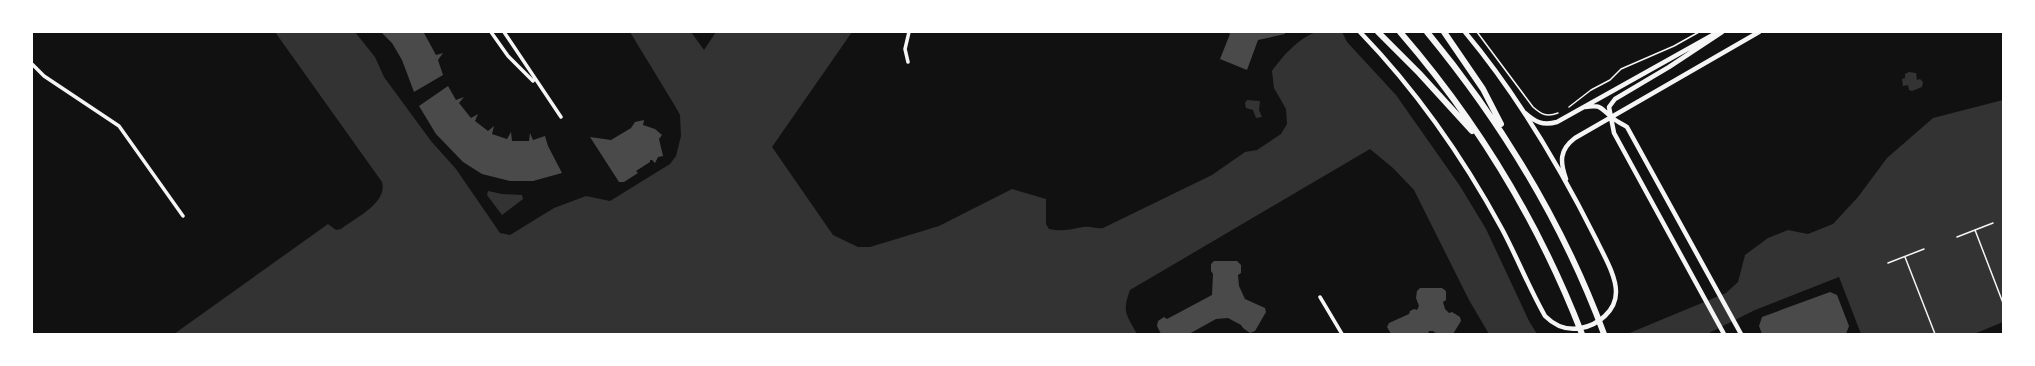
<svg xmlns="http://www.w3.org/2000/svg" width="2035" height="366" font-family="Jost,sans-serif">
  <rect width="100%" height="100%" fill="#111"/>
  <path fill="#333" d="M 275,32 L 355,32 L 375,57 L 384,77 L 431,141 L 456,169 L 500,233 L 510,235 L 554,208 L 586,196 L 610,201 L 670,164 L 676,156 L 681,136 L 680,115 L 675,106 L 630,32 L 691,32 L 704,50 L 716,32 L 852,32 L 772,147 L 833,235 L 858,247 L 870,247 L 939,226 L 1012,189 L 1046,199 L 1046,224 L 1049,229 C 1062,232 1071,229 1084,227 C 1090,226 1096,229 1103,228 L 1212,175 L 1245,152 L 1257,150 L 1281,134 L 1287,124 L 1286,109 L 1274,88 L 1272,71 C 1282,57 1299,37 1317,32 C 1324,30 1334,32 1342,32 L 1347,42 L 1396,95 L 1460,186 L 1486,229 L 1529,321 L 1537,334 L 1489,334 L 1469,300 L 1414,190 L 1393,168 L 1370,149 L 1130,290 C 1122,312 1126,314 1137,334 L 174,334 L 328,224 L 336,230 L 341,229 C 355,218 388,203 382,182 Z
    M 1909,72 L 1916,73 L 1917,80 L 1920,79 L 1923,82 L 1922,87 L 1912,91 L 1909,90 L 1908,85 L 1903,86 L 1902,79 L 1905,78 L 1905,74 Z
    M 1247,100 L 1260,101 L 1259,110 L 1262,117 L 1256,118 L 1253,110 L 1246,108 L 1245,103 Z
    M 2003,100 L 2003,322 L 1974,334 L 1861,334 L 1839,277 L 1755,310 L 1707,334 L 1627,334 L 1726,293 L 1738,282 L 1745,255 L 1768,238 L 1788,230 L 1808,234 L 1833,224 L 1858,197 L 1887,158 L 1933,118 Z
    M 488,191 L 502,194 L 522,195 L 523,199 L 502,215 L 487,195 Z"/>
  <path fill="#4a4a4a" d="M 381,32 L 426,32 L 424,33 L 436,55 L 443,53 L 438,60 L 443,75 L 414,92 L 402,60 L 392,43 Z
    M 1228,32 L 1285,32 L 1285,34 L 1258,40 L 1247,70 L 1220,59 L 1230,34 Z
    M 448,86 L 456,100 L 464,97 L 459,103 L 471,118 L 478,114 L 475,121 L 488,131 L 494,126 L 492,134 L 507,139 L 511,132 L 512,141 L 529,141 L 530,133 L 533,140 L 545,136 L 548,146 L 562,173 L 533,181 L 510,181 L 482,174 L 463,162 L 436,134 L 419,106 Z
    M 644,120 L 643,125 L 655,129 L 662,135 L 659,139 L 663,156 L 658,157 L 655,163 L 652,160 L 650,160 L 650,162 L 636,171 L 638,173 L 624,182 L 619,182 L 590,137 L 611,140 L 631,128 L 635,122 Z
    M 1214,261 L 1237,261 L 1241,265 L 1241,273 L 1238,275 L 1239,286 L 1245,299 L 1265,308 L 1266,312 L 1255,331 L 1250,333 L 1243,328 L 1241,325 L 1228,318 L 1216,319 L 1189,334 L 1161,334 L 1157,326 L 1158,321 L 1164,317 L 1167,319 L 1212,295 L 1213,274 L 1211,271 L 1211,264 Z
    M 1420,288 L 1442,288 L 1446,291 L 1446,300 L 1443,302 L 1445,309 L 1449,313 L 1452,312 L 1460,317 L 1461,321 L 1453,334 L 1437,334 L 1433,331 L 1429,331 L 1428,334 L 1391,334 L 1387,327 L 1389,323 L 1409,314 L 1410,311 L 1414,309 L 1417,310 L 1419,306 L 1416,298 L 1417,291 Z
    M 1830,292 L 1837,295 L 1849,326 L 1846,334 L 1762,334 L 1759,326 L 1762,317 Z"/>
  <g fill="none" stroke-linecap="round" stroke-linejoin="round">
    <path stroke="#f5f5f5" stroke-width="1.5" d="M 1477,32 L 1533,107 C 1542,115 1547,117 1558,113
      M 1569,107 L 1591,90 L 1610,80 L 1621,69 L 1674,46 L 1699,32
      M 1975,230 L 2003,303
      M 1957,237 L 1993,223
      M 1905,257 L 1935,334
      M 1888,263 L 1924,249"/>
    <path stroke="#f5f5f5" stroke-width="3.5" d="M 491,32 L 508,56 L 533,81
      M 504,32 L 561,117
      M 908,62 L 905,49 L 909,32
      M 32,64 L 44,76 L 119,126 L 183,216
      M 1320,297 L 1342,334"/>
    <path stroke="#f5f5f5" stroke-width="4.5" d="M 1360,32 C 1416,90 1464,159 1502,229 C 1517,257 1529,288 1545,316 C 1555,326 1566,331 1581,328 C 1598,325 1616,311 1616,292 C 1616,275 1603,254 1596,239 C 1560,167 1516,93 1465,32
      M 1722,32 L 1669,67 L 1615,99 L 1609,107 L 1614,133 L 1724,334
      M 1585,107 C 1603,104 1600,109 1613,118 C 1617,122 1623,124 1627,127 L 1741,334
      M 1525,113 C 1535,122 1543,126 1557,122 L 1718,32
      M 1566,179 C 1560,162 1559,150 1575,138 L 1759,32"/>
    <path stroke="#f5f5f5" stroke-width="6" d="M 1378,32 L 1419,73 L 1472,131
      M 1400,32 C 1478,122 1539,223 1582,334
      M 1427,32 C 1502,123 1563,223 1604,334
      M 1444,32 L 1483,89 L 1501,124"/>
  </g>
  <rect width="2035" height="366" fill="none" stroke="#ffffff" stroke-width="66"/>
</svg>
